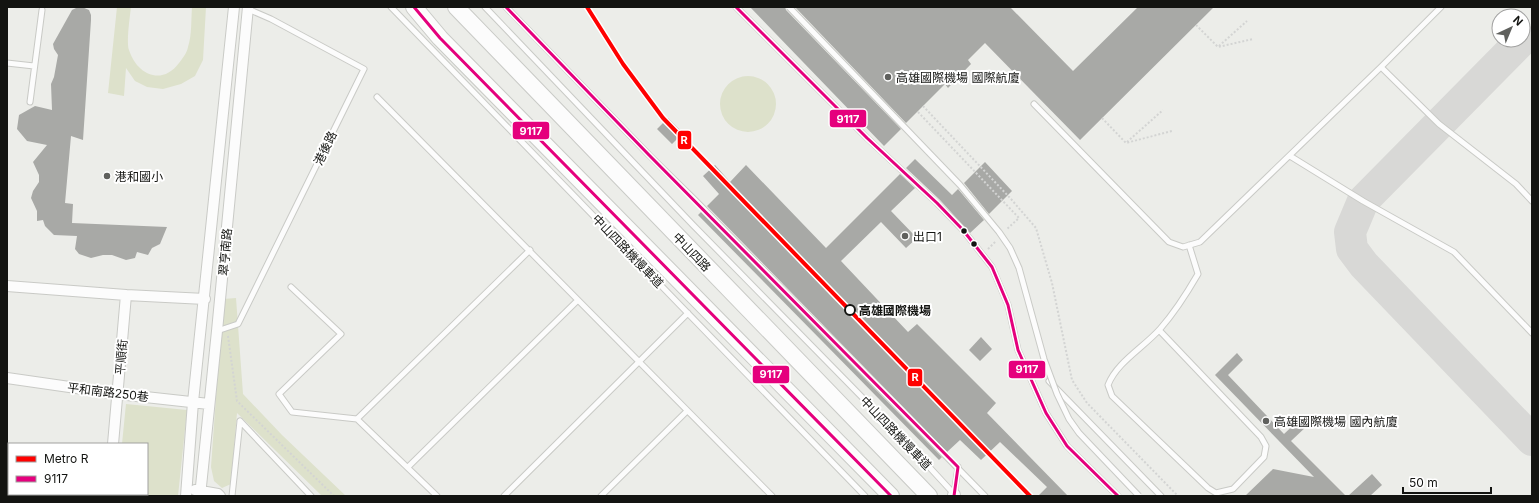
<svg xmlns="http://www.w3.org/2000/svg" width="1539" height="503" font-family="Inter,'Noto Sans TC',sans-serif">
  <rect width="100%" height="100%" fill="#ecede9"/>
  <path fill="#dde1cb" d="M 117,7 L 131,7 C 130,16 126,43 129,50 C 137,75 162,86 179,63 C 182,59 187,53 188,47 C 192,35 191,20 192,7 L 206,7 L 203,60 L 195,76 L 181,84 L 163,89 L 147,87 L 135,81 L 126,68 L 124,96 L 108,93 Z
    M720 104a28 28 0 1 1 56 0a28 28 0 1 1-56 0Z
    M 236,298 L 243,394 L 282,435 L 346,496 L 322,496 L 237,413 L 231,484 L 222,488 L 214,481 L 211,467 L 223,299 Z
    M 126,404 L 187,410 L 178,496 L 136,496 L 117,494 L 147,494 L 147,444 L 122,444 Z"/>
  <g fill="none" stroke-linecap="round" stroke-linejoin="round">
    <path stroke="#d8d8d6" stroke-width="32" d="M 1522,40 L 1363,201 L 1350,232 L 1352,249 L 1364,265 L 1532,440"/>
  </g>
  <path fill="#a8a9a6" d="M 82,7 L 89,10 L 91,15 L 91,20 L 83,140 L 71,136 L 65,203 L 73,204 L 72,223 L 167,227 L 160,244 L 152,248 L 148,255 L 137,252 L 135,258 L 126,260 L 112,255 L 103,255 L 91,258 L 79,254 L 75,249 L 77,236 L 54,235 L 45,226 L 43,220 L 37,221 L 37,211 L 31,198 L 33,191 L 39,182 L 39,175 L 33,162 L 47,145 L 27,141 L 17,129 L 19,115 L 35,106 L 52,110 L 51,84 L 54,77 L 58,55 L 54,49 L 53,44 L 72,10 L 76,8 Z
    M 750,7 L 785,7 L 786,10 L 901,129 L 884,146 Z
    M 795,7 L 1010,7 L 1073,71 L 1138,7 L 1214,7 L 1080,140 L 985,43 L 968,60 L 971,64 L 948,88 L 945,84 L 906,123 Z
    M 668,118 L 683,133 L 672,144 L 657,129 Z
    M 915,159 L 952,195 L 958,189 L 984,220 L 970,233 L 940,200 L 906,168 Z
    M 985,162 L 1012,191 L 989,214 L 964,183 Z
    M 715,165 L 730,182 L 746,165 L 826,248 L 900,174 L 915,188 L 891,211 L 917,238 L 906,248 L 881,222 L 841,261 L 908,332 L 917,324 L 996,403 L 987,413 L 1068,496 L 1038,496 L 1047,487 L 1000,442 L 981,460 L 960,440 L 947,452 L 707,206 L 719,194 L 703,176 Z
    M 701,212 L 942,457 L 939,460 L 698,215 Z
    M 981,337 L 992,349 L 980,361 L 969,350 Z
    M 1237,353 L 1243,360 L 1228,375 L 1284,434 L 1301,418 L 1308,425 L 1291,441 L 1346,496 L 1245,496 L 1273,469 L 1314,477 L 1215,375 Z
    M 1372,474 L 1382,485 L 1370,496 L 1348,496 Z"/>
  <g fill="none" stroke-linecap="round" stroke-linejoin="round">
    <defs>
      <path id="service" d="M 391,7 L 865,496
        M 485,7 L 693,225 L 908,444 L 955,495
        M 506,7 L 649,155 L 695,200 L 985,496
        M 736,7 L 867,138 L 937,203 L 963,230 L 992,267 L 1008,305 L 1018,350 L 1046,413 L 1067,446 L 1118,496
        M 7,63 L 34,66
        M 1381,67 L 1439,124 L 1516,184 L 1532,201
        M 377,97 L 772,496
        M 30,102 L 42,10
        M 1034,104 L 1169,242 L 1183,247 L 1200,242 L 1381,67 L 1441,7
        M 1290,156 L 1363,201 L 1454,252 L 1532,333
        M 291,287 L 341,334 L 279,394 L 292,412 L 357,419
        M 1159,330 L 1261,437 L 1266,446 L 1264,457 L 1233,489 L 1216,493 L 1208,488 L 1112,396 L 1108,385 C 1117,362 1143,348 1160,329 C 1175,312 1187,293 1198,274 L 1189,245
        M 217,331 L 238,324 L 364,69 L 271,19 L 248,9
        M 1049,381 L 1161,496
        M 240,421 L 311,496
        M 408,467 L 578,300
        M 954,495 L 958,467
        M 232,496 L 240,421
        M 437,496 L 357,419 L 530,250
        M 504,496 L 688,313
        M 601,496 L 687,411"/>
      <path id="minor" d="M 7,286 L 126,295 L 113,444
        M 126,295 L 205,299
        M 7,378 L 118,394 L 209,404
        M 7,478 L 9,479
        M 195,490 L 218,494 L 220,496
        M 70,494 L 78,496
        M 108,496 L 108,494
        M 186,496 L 193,402 L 234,7
        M 200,496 L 217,331 L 248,7"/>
      <path id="tertiary" d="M 954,496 L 954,495"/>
      <path id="primary" d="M 414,7 L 440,38 L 891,496
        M 456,7 L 929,496"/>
    </defs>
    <use href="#service" stroke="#c9cac6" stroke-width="7"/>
    <use href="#minor" stroke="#c9cac6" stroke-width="12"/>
    <use href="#tertiary" stroke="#c9cac6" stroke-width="14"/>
    <use href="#primary" stroke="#c9cac6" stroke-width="18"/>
    <path stroke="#d3d4d3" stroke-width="2" stroke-dasharray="2 2" stroke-linecap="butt" d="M 1196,25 L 1218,47 L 1253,39
      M 1219,46 L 1247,21
      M 923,106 L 1011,199 L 1036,228 L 1052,283 L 1072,380 L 1087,403 L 1178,496
      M 918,112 L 1019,218 L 1007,229
      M 1102,118 L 1126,143 L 1172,131
      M 1127,142 L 1163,110
      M 988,249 L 996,241
      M 228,336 L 237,401 L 334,496"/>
    <use href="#service" stroke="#fcfcfc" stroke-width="5"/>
    <use href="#minor" stroke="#fcfcfc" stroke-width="10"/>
    <use href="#tertiary" stroke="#fcfcfc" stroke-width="12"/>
    <use href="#primary" stroke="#fcfcfc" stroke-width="16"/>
    <defs>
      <path id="service-bridge" d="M 789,7 L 960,185 L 999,232 L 1010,248 L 1019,268 L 1044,359 L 1057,394 L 1069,419 L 1079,433 L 1139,496"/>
    </defs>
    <use href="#service-bridge" stroke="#c9cac6" stroke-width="7" stroke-linecap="butt"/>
    <use href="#service-bridge" stroke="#fcfcfc" stroke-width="5"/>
    <defs>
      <path id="bus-1" d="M 414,7 L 440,38 L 891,496
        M 506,7 L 649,155 L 958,467 L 954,496
        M 736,7 L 867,138 L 937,203 L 963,230 L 992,267 L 1008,305 L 1018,350 L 1046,413 L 1067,446 L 1118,496"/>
    </defs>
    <use href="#bus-1" stroke="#fff" stroke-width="6"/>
    <use href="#bus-1" stroke="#e5007d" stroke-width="3"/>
    <defs>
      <path id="metro-1" d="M 587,7 L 623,64 L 663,118 L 1030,496"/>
    </defs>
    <use href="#metro-1" stroke="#fff" stroke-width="7"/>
    <use href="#metro-1" stroke="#f00" stroke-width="4"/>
  </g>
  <g fill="#5f605d" stroke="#fff" stroke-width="1.5">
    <circle cx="888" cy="77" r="4"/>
    <circle cx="107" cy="176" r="4"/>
    <circle cx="905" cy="236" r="4"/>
    <circle cx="1266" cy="421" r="4"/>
  </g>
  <g fill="#131411" stroke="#fff" stroke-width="1.5">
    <circle cx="964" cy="231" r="3.5"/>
    <circle cx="974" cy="244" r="3.5"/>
  </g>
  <circle fill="#fff" stroke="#131411" stroke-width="2" cx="850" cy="310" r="5"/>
  <g text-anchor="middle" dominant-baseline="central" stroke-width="4" stroke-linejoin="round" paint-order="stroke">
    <g font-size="12" fill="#131411" stroke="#fff" text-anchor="start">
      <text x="896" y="77">高雄國際機場 國際航廈</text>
      <text x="115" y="176">港和國小</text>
      <text x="913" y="236">出口1</text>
      <text x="1274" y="421">高雄國際機場 國內航廈</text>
    </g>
    <g font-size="12" fill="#131411" stroke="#fff">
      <text transform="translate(325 148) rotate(-64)">港後路</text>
      <text transform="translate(628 251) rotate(46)">中山四路機慢車道</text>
      <text transform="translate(225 252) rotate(-85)">翠亨南路</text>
      <text transform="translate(692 252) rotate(46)">中山四路</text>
      <text transform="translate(121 357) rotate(-85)">平順街</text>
      <text transform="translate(108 392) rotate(7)">平和南路250巷</text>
      <text transform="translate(896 433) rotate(46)">中山四路機慢車道</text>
    </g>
    <g font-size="12" font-weight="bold" fill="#131411" stroke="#fff" text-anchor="start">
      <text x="859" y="310">高雄國際機場</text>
    </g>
  </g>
  <g stroke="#fff" stroke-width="1.5">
    <rect x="829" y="109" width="38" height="19" rx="4" fill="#e5007d"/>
    <rect x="512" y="121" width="38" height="19" rx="4" fill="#e5007d"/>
    <rect x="677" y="130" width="15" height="20" rx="4" fill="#f00"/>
    <rect x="1008" y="360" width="38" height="19" rx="4" fill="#e5007d"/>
    <rect x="752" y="365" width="38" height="19" rx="4" fill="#e5007d"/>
    <rect x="907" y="368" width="16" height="19" rx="4" fill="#f00"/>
  </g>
  <g font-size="11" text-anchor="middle" font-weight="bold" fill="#fff">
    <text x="848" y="123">9117</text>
    <text x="531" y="135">9117</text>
    <text x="684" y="144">R</text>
    <text x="1027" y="373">9117</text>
    <text x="771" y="378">9117</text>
    <text x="915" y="381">R</text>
  </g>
  <rect width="1539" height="503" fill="none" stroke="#131411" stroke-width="16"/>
  <rect x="8" y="443" width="140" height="52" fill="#ffffff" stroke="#a1a1a0"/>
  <rect x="16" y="456" width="20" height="6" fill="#ff0000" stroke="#a1a1a0"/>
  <text x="44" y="463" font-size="12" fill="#131411">Metro R</text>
  <rect x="16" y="476" width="20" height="6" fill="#e5007d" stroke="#a1a1a0"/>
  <text x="44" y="483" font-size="12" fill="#131411">9117</text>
  <g transform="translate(1511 28) rotate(44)"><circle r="19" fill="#ffffff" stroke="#a1a1a0"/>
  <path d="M0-3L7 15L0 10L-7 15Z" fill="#5f605d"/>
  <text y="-6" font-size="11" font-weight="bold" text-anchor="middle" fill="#131411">N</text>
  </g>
  <path d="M1403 487v6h88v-6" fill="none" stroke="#131411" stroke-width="2"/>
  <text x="1409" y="487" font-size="12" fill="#131411" stroke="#ffffff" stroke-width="3" paint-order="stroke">50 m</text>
</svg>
